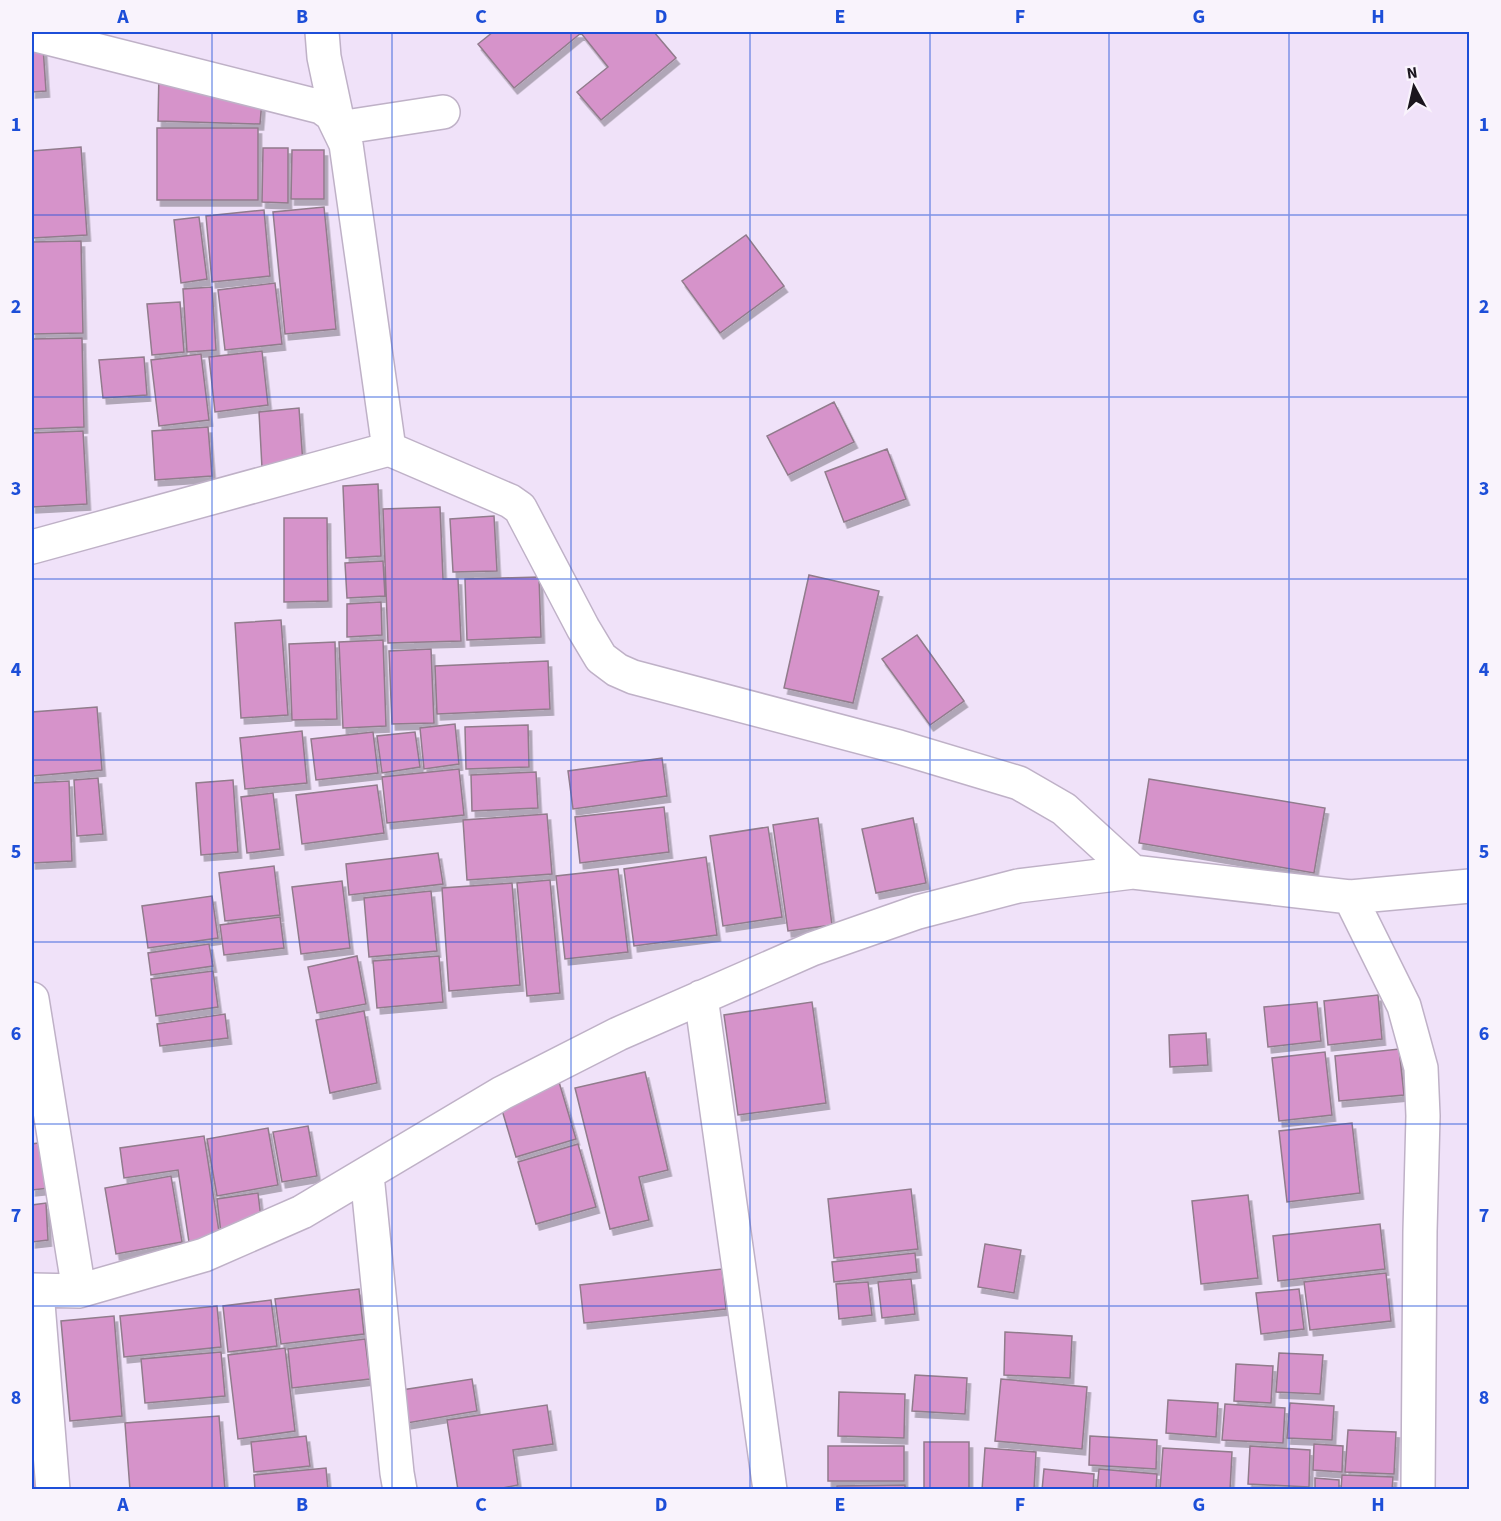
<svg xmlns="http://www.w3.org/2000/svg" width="1501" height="1521" font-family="'Source Sans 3',sans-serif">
  <defs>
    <filter id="shadow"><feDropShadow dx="3.5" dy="6" stdDeviation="0" flood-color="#0004"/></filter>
  </defs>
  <rect width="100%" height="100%" fill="#f0e2f9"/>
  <path fill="#d693ca" stroke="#917b8c" stroke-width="1.5" filter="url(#shadow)" d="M 493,32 L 654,32 L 676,58 L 601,120 L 577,92 L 608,67 L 581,33 L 514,88 L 478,44 Z
    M 43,47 L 46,91 L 32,92 L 32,48 Z
    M 159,72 L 262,100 L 260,124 L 158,121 Z
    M 157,128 L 258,128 L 258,200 L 157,200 Z
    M 81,147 L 87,235 L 32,238 L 32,151 Z
    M 263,148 L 288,148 L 288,203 L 262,202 Z
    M 292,150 L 324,150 L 324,199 L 291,199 Z
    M 324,207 L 336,329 L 285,334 L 273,212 Z
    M 264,210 L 270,276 L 212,282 L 206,216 Z
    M 199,217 L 207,279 L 181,283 L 174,220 Z
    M 746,235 L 784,286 L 720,333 L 682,281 Z
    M 81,241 L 83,333 L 32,334 L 32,242 Z
    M 275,283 L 282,344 L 225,350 L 218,290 Z
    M 212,287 L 216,350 L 187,352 L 183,289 Z
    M 180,302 L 184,352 L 152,355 L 147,304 Z
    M 82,338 L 84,427 L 32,429 L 32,339 Z
    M 262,351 L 268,405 L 215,412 L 209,357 Z
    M 201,354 L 209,420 L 159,426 L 151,360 Z
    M 144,357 L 147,395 L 103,398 L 99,360 Z
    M 834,402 L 854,442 L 788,475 L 767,436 Z
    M 299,408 L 303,464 L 262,468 L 259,412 Z
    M 208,427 L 212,476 L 155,480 L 152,431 Z
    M 83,431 L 87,504 L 32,507 L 32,433 Z
    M 887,449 L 906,499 L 844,522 L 825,472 Z
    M 378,484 L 381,556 L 346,558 L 343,486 Z
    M 440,507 L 443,579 L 458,579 L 461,641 L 388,643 L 383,509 Z
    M 494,516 L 497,571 L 453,572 L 450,519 Z
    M 284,518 L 327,518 L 328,601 L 284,602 Z
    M 383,561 L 385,596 L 347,598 L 345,563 Z
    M 809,575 L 879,591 L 853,703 L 784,688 Z
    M 539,577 L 541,637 L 467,640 L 465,579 Z
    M 381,602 L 382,635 L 347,637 L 347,604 Z
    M 281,620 L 288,715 L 241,718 L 235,623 Z
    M 917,635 L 964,701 L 930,725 L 882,659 Z
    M 383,640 L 386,726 L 343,728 L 339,642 Z
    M 335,642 L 337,719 L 292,720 L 289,644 Z
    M 431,649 L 434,723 L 392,724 L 389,651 Z
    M 548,661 L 550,709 L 437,714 L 435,666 Z
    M 97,707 L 102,770 L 32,776 L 32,712 Z
    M 455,724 L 459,764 L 424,769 L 420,728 Z
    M 528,725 L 529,767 L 466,769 L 465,727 Z
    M 302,731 L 307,783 L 245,789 L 240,738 Z
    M 373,732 L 378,773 L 316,780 L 311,739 Z
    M 415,732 L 420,767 L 382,773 L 377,736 Z
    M 662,758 L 667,796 L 573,809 L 568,771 Z
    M 459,769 L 464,815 L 387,823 L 382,777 Z
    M 536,772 L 538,808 L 472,811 L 471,775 Z
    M 98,778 L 103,834 L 77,836 L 74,780 Z
    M 1149,779 L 1325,808 L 1314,873 L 1139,843 Z
    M 233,780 L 238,852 L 201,855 L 196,783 Z
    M 69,781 L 72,861 L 32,863 L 32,783 Z
    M 377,785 L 384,833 L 302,844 L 296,795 Z
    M 273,793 L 280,849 L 247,853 L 241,797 Z
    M 664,807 L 669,852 L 580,863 L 575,817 Z
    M 547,814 L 552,874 L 467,880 L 463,820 Z
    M 818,818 L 832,925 L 788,931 L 773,825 Z
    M 913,818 L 926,883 L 876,893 L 862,829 Z
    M 768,827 L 782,917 L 723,926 L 710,836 Z
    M 438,853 L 443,884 L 349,895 L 346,864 Z
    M 706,857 L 717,935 L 634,946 L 624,869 Z
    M 274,866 L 280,915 L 225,921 L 219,873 Z
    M 618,869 L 628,952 L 565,959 L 556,876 Z
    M 550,880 L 560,993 L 527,996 L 517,883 Z
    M 342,881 L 350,948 L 301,954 L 292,887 Z
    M 512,883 L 520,985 L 449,991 L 442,888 Z
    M 431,891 L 437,951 L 369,957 L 364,898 Z
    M 212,896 L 218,938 L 148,948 L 142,906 Z
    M 280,917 L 284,948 L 224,955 L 220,925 Z
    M 209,944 L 213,966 L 151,975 L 148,953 Z
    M 357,956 L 366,1004 L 317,1013 L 308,967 Z
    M 439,956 L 443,1002 L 377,1008 L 373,961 Z
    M 213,971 L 218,1007 L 156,1016 L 151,979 Z
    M 1378,995 L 1382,1039 L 1328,1045 L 1324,1001 Z
    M 812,1002 L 826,1103 L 738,1115 L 724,1015 Z
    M 1317,1002 L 1321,1041 L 1268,1047 L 1264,1007 Z
    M 364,1011 L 377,1083 L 330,1093 L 316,1020 Z
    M 225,1014 L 228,1038 L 160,1046 L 157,1024 Z
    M 1206,1033 L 1208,1065 L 1170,1067 L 1169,1035 Z
    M 1399,1049 L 1404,1095 L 1339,1101 L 1335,1056 Z
    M 1325,1052 L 1332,1115 L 1279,1121 L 1272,1058 Z
    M 645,1072 L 668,1170 L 639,1177 L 649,1220 L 610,1229 L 575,1088 Z
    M 559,1082 L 576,1139 L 516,1157 L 499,1100 Z
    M 1352,1123 L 1360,1193 L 1287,1202 L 1279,1131 Z
    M 308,1126 L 317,1176 L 282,1182 L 273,1132 Z
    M 268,1128 L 278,1185 L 217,1196 L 207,1139 Z
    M 204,1136 L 220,1238 L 189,1242 L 178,1170 L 124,1178 L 120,1148 Z
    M 44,1142 L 49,1188 L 32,1190 L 32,1144 Z
    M 578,1144 L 596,1207 L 536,1224 L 518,1162 Z
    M 171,1176 L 182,1242 L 116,1254 L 105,1188 Z
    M 911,1189 L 918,1249 L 834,1258 L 828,1199 Z
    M 258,1193 L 262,1227 L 221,1233 L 217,1199 Z
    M 1248,1195 L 1258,1278 L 1201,1284 L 1192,1201 Z
    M 46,1203 L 48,1240 L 32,1242 L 32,1205 Z
    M 1380,1224 L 1385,1269 L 1278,1281 L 1273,1236 Z
    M 985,1244 L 1021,1250 L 1014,1293 L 978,1287 Z
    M 915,1253 L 917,1272 L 834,1282 L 832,1262 Z
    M 722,1269 L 726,1309 L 584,1323 L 580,1285 Z
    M 1386,1273 L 1391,1321 L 1310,1330 L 1304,1282 Z
    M 911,1279 L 915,1314 L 882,1318 L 878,1282 Z
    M 868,1282 L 872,1315 L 839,1319 L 836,1284 Z
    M 359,1289 L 364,1334 L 281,1344 L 275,1299 Z
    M 1299,1289 L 1304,1329 L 1261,1334 L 1256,1293 Z
    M 271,1300 L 277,1346 L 228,1352 L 223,1306 Z
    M 217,1306 L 221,1347 L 124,1357 L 120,1316 Z
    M 114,1316 L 122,1416 L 70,1421 L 61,1321 Z
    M 1005,1332 L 1072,1336 L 1070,1378 L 1004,1375 Z
    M 365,1339 L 370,1379 L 292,1388 L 288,1349 Z
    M 285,1348 L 295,1431 L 238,1439 L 228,1355 Z
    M 221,1352 L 225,1396 L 145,1403 L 141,1359 Z
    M 1279,1353 L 1323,1355 L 1320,1394 L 1276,1392 Z
    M 1236,1364 L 1273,1366 L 1271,1403 L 1234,1401 Z
    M 915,1375 L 967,1378 L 965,1414 L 912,1411 Z
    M 472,1379 L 477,1411 L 407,1423 L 402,1390 Z
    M 1001,1379 L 1087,1387 L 1082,1449 L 995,1441 Z
    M 839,1392 L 905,1394 L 904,1438 L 838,1436 Z
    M 1168,1400 L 1218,1403 L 1216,1437 L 1166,1433 Z
    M 1290,1403 L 1334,1406 L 1332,1440 L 1287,1438 Z
    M 1225,1404 L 1285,1408 L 1283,1443 L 1222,1440 Z
    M 547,1405 L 553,1444 L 513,1450 L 518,1485 L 493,1490 L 458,1490 L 447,1420 Z
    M 219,1416 L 225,1490 L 130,1490 L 125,1423 Z
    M 1348,1430 L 1396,1432 L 1394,1474 L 1345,1472 Z
    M 306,1436 L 310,1466 L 254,1472 L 251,1442 Z
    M 1090,1436 L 1157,1440 L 1156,1469 L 1089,1465 Z
    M 43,1437 L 47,1490 L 32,1490 L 32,1438 Z
    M 924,1442 L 969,1442 L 969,1490 L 924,1490 Z
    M 1314,1444 L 1343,1446 L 1342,1472 L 1313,1470 Z
    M 828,1446 L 904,1446 L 904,1481 L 828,1481 Z
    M 1250,1446 L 1310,1450 L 1309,1487 L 1248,1484 Z
    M 985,1448 L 1036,1452 L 1034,1490 L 982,1490 Z
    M 1163,1448 L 1232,1452 L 1230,1490 L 1160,1490 Z
    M 326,1468 L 328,1490 L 255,1490 L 254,1475 Z
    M 1044,1469 L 1094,1474 L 1093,1490 L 1042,1490 Z
    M 1099,1469 L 1157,1474 L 1156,1490 L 1097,1490 Z
    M 1342,1475 L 1393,1477 L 1392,1490 L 1341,1490 Z
    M 1315,1478 L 1339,1480 L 1339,1490 L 1315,1490 Z
    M 905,1485 L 905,1490 L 837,1490 L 837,1486 Z"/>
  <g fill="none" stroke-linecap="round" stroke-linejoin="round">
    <defs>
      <path id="minor" d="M 322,32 L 324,57 L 339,128 L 443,112
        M 32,34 L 321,107 L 332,115 L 346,144 L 389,449 L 510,501 L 520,508 L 583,628 L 601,658 L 617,670 L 633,677 L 899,747 L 1019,783 L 1064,809 L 1133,872
        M 32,547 L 389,449
        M 1350,897 L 1404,1006 L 1421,1068 L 1423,1116 L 1420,1231 L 1418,1490
        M 701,997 L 770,1490
        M 32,999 L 79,1291
        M 367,1175 L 397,1473 L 400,1490
        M 32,1290 L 79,1291 L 204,1255 L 302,1212 L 502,1093 L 618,1034 L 812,949 L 918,912 L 1018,886 L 1133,872 L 1350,897 L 1470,886
        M 37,1291 L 53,1490"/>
    </defs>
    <use href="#minor" stroke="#bfb1c7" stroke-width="36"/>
    <use href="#minor" stroke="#fff" stroke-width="33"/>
  </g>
  <path fill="none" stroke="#1d4ed8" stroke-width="1.5" stroke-opacity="0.55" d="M 212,32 L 212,1490M 392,32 L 392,1490M 571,32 L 571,1490M 750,32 L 750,1490M 930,32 L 930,1490M 1109,32 L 1109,1490M 1289,32 L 1289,1490M 32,215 L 1470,215M 32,397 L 1470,397M 32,579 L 1470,579M 32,760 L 1470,760M 32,942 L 1470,942M 32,1124 L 1470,1124M 32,1306 L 1470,1306"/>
  <rect width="1501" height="1521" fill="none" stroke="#f9f3fc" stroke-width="66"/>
  <g transform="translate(1414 87) rotate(352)" stroke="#f9f3fc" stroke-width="4.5" paint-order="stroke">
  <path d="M0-4.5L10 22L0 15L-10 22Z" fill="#1a151d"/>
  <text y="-9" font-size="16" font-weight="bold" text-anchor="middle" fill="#1a151d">N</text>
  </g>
  <rect x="33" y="33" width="1435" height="1455" fill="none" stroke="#1d4ed8" stroke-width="2"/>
  <g font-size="20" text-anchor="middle" font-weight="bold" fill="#1d4ed8">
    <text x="123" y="23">A</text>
    <text x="302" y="23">B</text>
    <text x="481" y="23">C</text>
    <text x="661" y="23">D</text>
    <text x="840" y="23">E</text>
    <text x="1020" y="23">F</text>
    <text x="1199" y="23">G</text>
    <text x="1378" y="23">H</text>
    <text x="16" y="131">1</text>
    <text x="1484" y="131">1</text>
    <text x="16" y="313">2</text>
    <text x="1484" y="313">2</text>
    <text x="16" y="495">3</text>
    <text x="1484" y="495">3</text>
    <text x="16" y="676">4</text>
    <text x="1484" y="676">4</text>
    <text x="16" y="858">5</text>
    <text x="1484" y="858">5</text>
    <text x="16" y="1040">6</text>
    <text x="1484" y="1040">6</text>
    <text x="16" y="1222">7</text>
    <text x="1484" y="1222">7</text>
    <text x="16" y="1404">8</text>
    <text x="1484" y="1404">8</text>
    <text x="123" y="1511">A</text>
    <text x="302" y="1511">B</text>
    <text x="481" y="1511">C</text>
    <text x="661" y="1511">D</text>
    <text x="840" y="1511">E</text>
    <text x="1020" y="1511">F</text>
    <text x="1199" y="1511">G</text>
    <text x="1378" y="1511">H</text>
  </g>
</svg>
